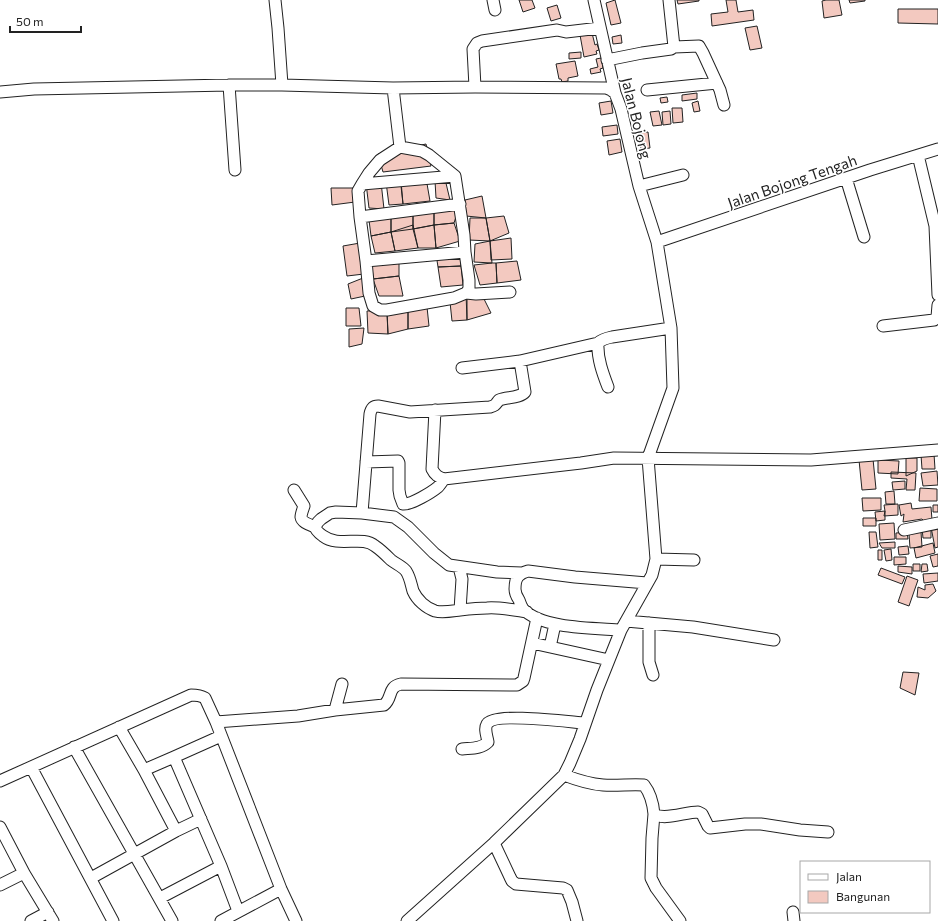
<svg xmlns="http://www.w3.org/2000/svg" width="938" height="921" font-family="Commissioner,sans-serif">
  <rect width="100%" height="100%" fill="#fff"/>
  <path fill="#f3c9c0" stroke="#222" d="M 519,0 L 532,0 L 535,8 L 523,12 Z
    M 615,0 L 621,23 L 611,25 L 606,3 Z
    M 677,0 L 699,0 L 699,1 L 678,4 Z
    M 726,0 L 736,0 L 738,12 L 753,10 L 754,20 L 712,26 L 711,14 L 728,12 Z
    M 826,0 L 839,0 L 842,15 L 824,18 L 822,1 Z
    M 849,0 L 865,0 L 865,1 L 850,3 Z
    M 557,5 L 561,18 L 551,21 L 547,8 Z
    M 898,9 L 938,9 L 938,24 L 898,23 Z
    M 757,26 L 762,48 L 750,50 L 745,28 Z
    M 592,33 L 595,45 L 597,44 L 599,50 L 596,51 L 597,54 L 584,57 L 580,35 Z
    M 621,35 L 622,43 L 613,44 L 612,37 Z
    M 581,52 L 581,58 L 569,59 L 569,53 Z
    M 601,58 L 603,68 L 600,69 L 601,72 L 591,74 L 590,69 L 598,67 L 596,59 Z
    M 575,61 L 578,76 L 568,78 L 568,81 L 562,82 L 561,79 L 559,79 L 556,64 Z
    M 697,93 L 697,99 L 682,101 L 682,95 Z
    M 667,97 L 668,102 L 661,103 L 660,98 Z
    M 611,101 L 613,113 L 601,115 L 599,103 Z
    M 698,101 L 700,111 L 694,112 L 692,103 Z
    M 672,108 L 682,108 L 683,122 L 673,123 Z
    M 659,111 L 662,125 L 653,126 L 650,112 Z
    M 670,111 L 671,124 L 663,125 L 662,112 Z
    M 617,125 L 618,134 L 603,136 L 602,127 Z
    M 648,132 L 650,148 L 641,149 L 639,133 Z
    M 620,139 L 622,152 L 609,155 L 607,141 Z
    M 426,144 L 431,166 L 383,172 L 378,154 Z
    M 426,178 L 430,201 L 403,204 L 401,186 Z
    M 445,179 L 450,200 L 436,198 L 435,181 Z
    M 401,181 L 403,204 L 389,205 L 386,182 Z
    M 381,182 L 384,209 L 369,208 L 366,183 Z
    M 331,188 L 355,188 L 355,202 L 332,205 Z
    M 482,196 L 486,218 L 466,216 L 465,200 Z
    M 460,204 L 454,223 L 434,225 L 434,211 Z
    M 434,207 L 434,225 L 413,229 L 413,214 Z
    M 391,213 L 391,232 L 371,236 L 369,220 Z
    M 391,213 L 413,214 L 413,229 L 391,232 Z
    M 504,216 L 509,233 L 490,241 L 486,218 Z
    M 470,218 L 486,218 L 490,241 L 469,240 Z
    M 454,223 L 460,241 L 436,248 L 434,225 Z
    M 413,225 L 418,248 L 395,251 L 391,232 Z
    M 434,225 L 436,248 L 418,248 L 413,229 Z
    M 391,232 L 395,251 L 375,253 L 371,236 Z
    M 511,238 L 512,259 L 491,260 L 490,241 Z
    M 490,241 L 492,263 L 474,262 L 475,244 Z
    M 360,243 L 364,274 L 347,276 L 343,246 Z
    M 460,252 L 461,266 L 438,267 L 436,254 Z
    M 517,261 L 521,280 L 497,283 L 496,263 Z
    M 399,262 L 399,276 L 373,279 L 372,265 Z
    M 492,263 L 496,263 L 497,283 L 480,285 L 474,265 Z
    M 461,266 L 463,285 L 441,287 L 438,267 Z
    M 399,276 L 403,296 L 379,296 L 373,279 Z
    M 363,278 L 365,296 L 351,299 L 348,284 Z
    M 466,293 L 481,293 L 491,313 L 467,320 Z
    M 467,297 L 467,320 L 452,321 L 450,302 Z
    M 408,306 L 408,329 L 388,334 L 387,314 Z
    M 427,307 L 429,326 L 408,329 L 408,311 Z
    M 346,308 L 359,308 L 361,326 L 346,326 Z
    M 387,310 L 388,334 L 368,333 L 367,311 Z
    M 364,328 L 362,344 L 349,347 L 349,329 Z
    M 934,454 L 935,469 L 922,469 L 921,455 Z
    M 906,458 L 917,458 L 917,471 L 906,476 Z
    M 873,459 L 876,489 L 862,490 L 859,460 Z
    M 878,460 L 899,461 L 898,474 L 878,473 Z
    M 937,471 L 938,485 L 923,486 L 921,473 Z
    M 891,472 L 916,473 L 915,490 L 906,490 L 907,479 L 891,478 Z
    M 905,481 L 905,489 L 893,490 L 892,482 Z
    M 920,488 L 937,489 L 937,501 L 919,501 Z
    M 894,491 L 895,504 L 886,504 L 885,492 Z
    M 862,498 L 881,498 L 881,510 L 863,511 Z
    M 911,503 L 912,509 L 931,507 L 932,520 L 924,521 L 922,519 L 903,522 L 904,514 L 901,516 L 899,505 Z
    M 898,504 L 898,515 L 884,516 L 885,511 L 884,505 Z
    M 933,505 L 938,505 L 938,512 L 933,512 Z
    M 885,511 L 885,520 L 876,521 L 875,512 Z
    M 863,518 L 876,518 L 876,526 L 863,526 Z
    M 894,523 L 895,539 L 880,540 L 879,524 Z
    M 938,525 L 938,547 L 935,548 L 931,527 Z
    M 922,528 L 931,528 L 931,538 L 923,538 Z
    M 869,532 L 876,532 L 878,547 L 870,548 Z
    M 907,532 L 908,539 L 896,539 L 896,533 Z
    M 921,532 L 922,547 L 910,548 L 909,534 Z
    M 895,542 L 895,548 L 882,548 L 879,543 Z
    M 933,543 L 935,553 L 916,558 L 914,548 Z
    M 908,546 L 909,554 L 899,555 L 898,547 Z
    M 891,549 L 892,560 L 886,561 L 884,550 Z
    M 878,550 L 882,550 L 882,560 L 878,560 Z
    M 938,554 L 938,566 L 933,567 L 930,556 Z
    M 894,557 L 906,557 L 906,564 L 894,565 Z
    M 913,564 L 920,564 L 920,571 L 913,571 Z
    M 922,564 L 927,564 L 928,571 L 921,572 Z
    M 898,566 L 912,567 L 912,574 L 898,572 Z
    M 881,568 L 905,577 L 902,584 L 878,575 Z
    M 938,573 L 938,581 L 924,583 L 923,574 Z
    M 907,576 L 918,580 L 909,606 L 898,602 Z
    M 933,584 L 936,591 L 928,598 L 917,597 L 918,587 L 925,590 L 925,585 Z
    M 903,672 L 919,673 L 915,695 L 900,688 Z"/>
  <g fill="none" stroke-linecap="round" stroke-linejoin="round">
    <defs>
      <path id="minor" d="M 275,0 L 278,28 L 282,85
        M 493,0 L 495,10
        M 669,0 L 674,47
        M 607,60 L 642,53 L 671,49 L 674,47 L 699,46 L 703,53 L 720,90 L 724,105
        M 229,85 L 235,170
        M 475,87 L 473,49 L 477,43 L 482,41 L 557,30 L 566,32 L 600,28
        M 393,88 L 400,147 L 380,160 L 369,173 L 362,184 L 358,191 L 360,217 L 366,261 L 369,293 L 373,306 L 380,310 L 387,310 L 454,298 L 466,293 L 469,289 L 469,280 L 465,252 L 464,235 L 455,176 L 429,155 L 422,151 L 400,147
        M 647,90 L 717,83
        M 0,92 L 34,89 L 229,85 L 282,85 L 393,88 L 475,87 L 606,88 L 611,90 L 615,93
        M 918,155 L 935,226 L 938,295
        M 846,178 L 864,237
        M 362,184 L 455,176
        M 639,186 L 683,175
        M 360,217 L 460,204
        M 657,242 L 870,170 L 938,149
        M 366,261 L 465,252
        M 466,293 L 476,294 L 510,292
        M 883,326 L 934,320 L 937,317 L 938,305
        M 462,368 L 520,361 L 598,343
        M 608,387 C 603,374 597,358 598,343 C 602,339 607,338 612,337 L 671,328
        M 435,410 L 432,469 C 435,475 438,477 444,479 L 581,463 L 614,458 L 811,460 L 938,450
        M 366,462 L 398,461 L 399,463 L 399,490 L 400,496 L 403,504 C 411,505 432,492 438,487 C 440,485 442,482 444,479
        M 294,490 L 304,506 C 303,509 301,514 301,517 C 302,523 311,525 315,527
        M 362,513 L 370,414 C 371,409 373,406 378,406 L 410,412 L 490,407 C 496,405 495,405 499,400 C 507,397 520,398 525,392 L 520,361
        M 904,530 L 938,523
        M 656,559 L 694,560
        M 459,567 L 462,579 L 460,610
        M 522,573 L 497,572 L 449,565 L 434,553 L 408,527 L 394,517 L 362,513 L 336,512 L 330,513 L 321,519 L 318,522 L 315,527 C 316,531 319,533 323,536 C 339,548 362,535 375,546 C 381,550 386,555 391,560 C 396,564 402,566 406,571 C 410,577 411,584 413,591 C 417,600 426,608 435,611 C 443,613 452,611 460,610 C 469,609 478,608 487,608 C 500,607 514,610 527,612
        M 626,621 L 693,627 L 774,640
        M 649,623 L 649,662 L 653,675
        M 621,630 C 594,628 542,629 523,609 C 521,606 520,603 519,600 C 517,597 515,593 515,589 C 515,578 518,574 528,571 L 575,577 L 647,583
        M 532,643 L 609,660
        M 550,647 L 555,624
        M 335,710 L 342,684
        M 216,722 L 298,716 L 335,710 L 384,705 C 393,698 387,687 401,684 L 517,685 L 523,681 L 524,678 L 537,618
        M 119,727 L 144,770 L 176,831
        M 74,747 L 172,921
        M 462,749 C 471,748 481,749 488,742 C 487,736 484,729 487,724 C 494,712 570,722 585,723
        M 174,757 L 221,866 L 238,911
        M 31,767 L 113,921
        M 144,770 L 174,757 L 221,736
        M 564,775 C 577,780 589,784 603,785 C 617,786 631,784 644,785 C 651,794 653,803 654,814 C 664,821 685,812 698,812 L 702,814 L 708,826 L 710,828 L 745,824 L 761,824 L 800,830 L 828,832
        M 0,781 L 191,695 C 196,695 200,695 205,698 L 216,722 L 281,889 L 296,921
        M 654,814 L 652,838 L 651,878 L 656,888 L 680,921
        M 0,827 L 24,873 L 53,921
        M 494,843 L 510,877 L 512,881 L 516,884 L 563,888 L 567,890 L 572,902 L 577,921
        M 91,878 L 176,831 L 201,819
        M 0,885 L 24,873
        M 160,898 L 221,866
        M 793,912 L 794,921
        M 31,921 L 48,912
        M 221,921 L 281,889
        M 407,921 L 494,843 L 564,775 L 570,763 L 580,739 L 597,690 L 621,630 L 652,575 L 656,559 L 648,458 L 673,388 L 671,328 L 657,242 L 639,186 L 621,109 L 615,93 L 594,0"/>
    </defs>
    <use href="#minor" stroke="#222" stroke-width="13"/>
    <use href="#minor" stroke="#fff" stroke-width="11"/>
  </g>
  <g text-anchor="middle" dominant-baseline="central" stroke-width="3" stroke-linejoin="round" paint-order="stroke">
    <g font-size="15" fill="#222" stroke="#fff">
      <text transform="translate(637 118) rotate(76)">Jalan Bojong</text>
      <text transform="translate(792 181) rotate(-19)">Jalan Bojong Tengah</text>
    </g>
  </g>
  <rect x="800" y="861" width="130" height="52" fill="#ffffff" stroke="#a7a7a7"/>
  <rect x="808" y="874" width="20" height="6" fill="#ffffff" stroke="#a7a7a7"/>
  <text x="836" y="881" font-size="12" fill="#222222">Jalan</text>
  <rect x="808" y="891" width="20" height="12" fill="#f3c9c0" stroke="#a7a7a7"/>
  <text x="836" y="901" font-size="12" fill="#222222">Bangunan</text>
  <path d="M10 26v6h71v-6" fill="none" stroke="#222222" stroke-width="2"/>
  <text x="16" y="26" font-size="12" fill="#222222" stroke="#ffffff" stroke-width="3" paint-order="stroke">50 m</text>
</svg>
